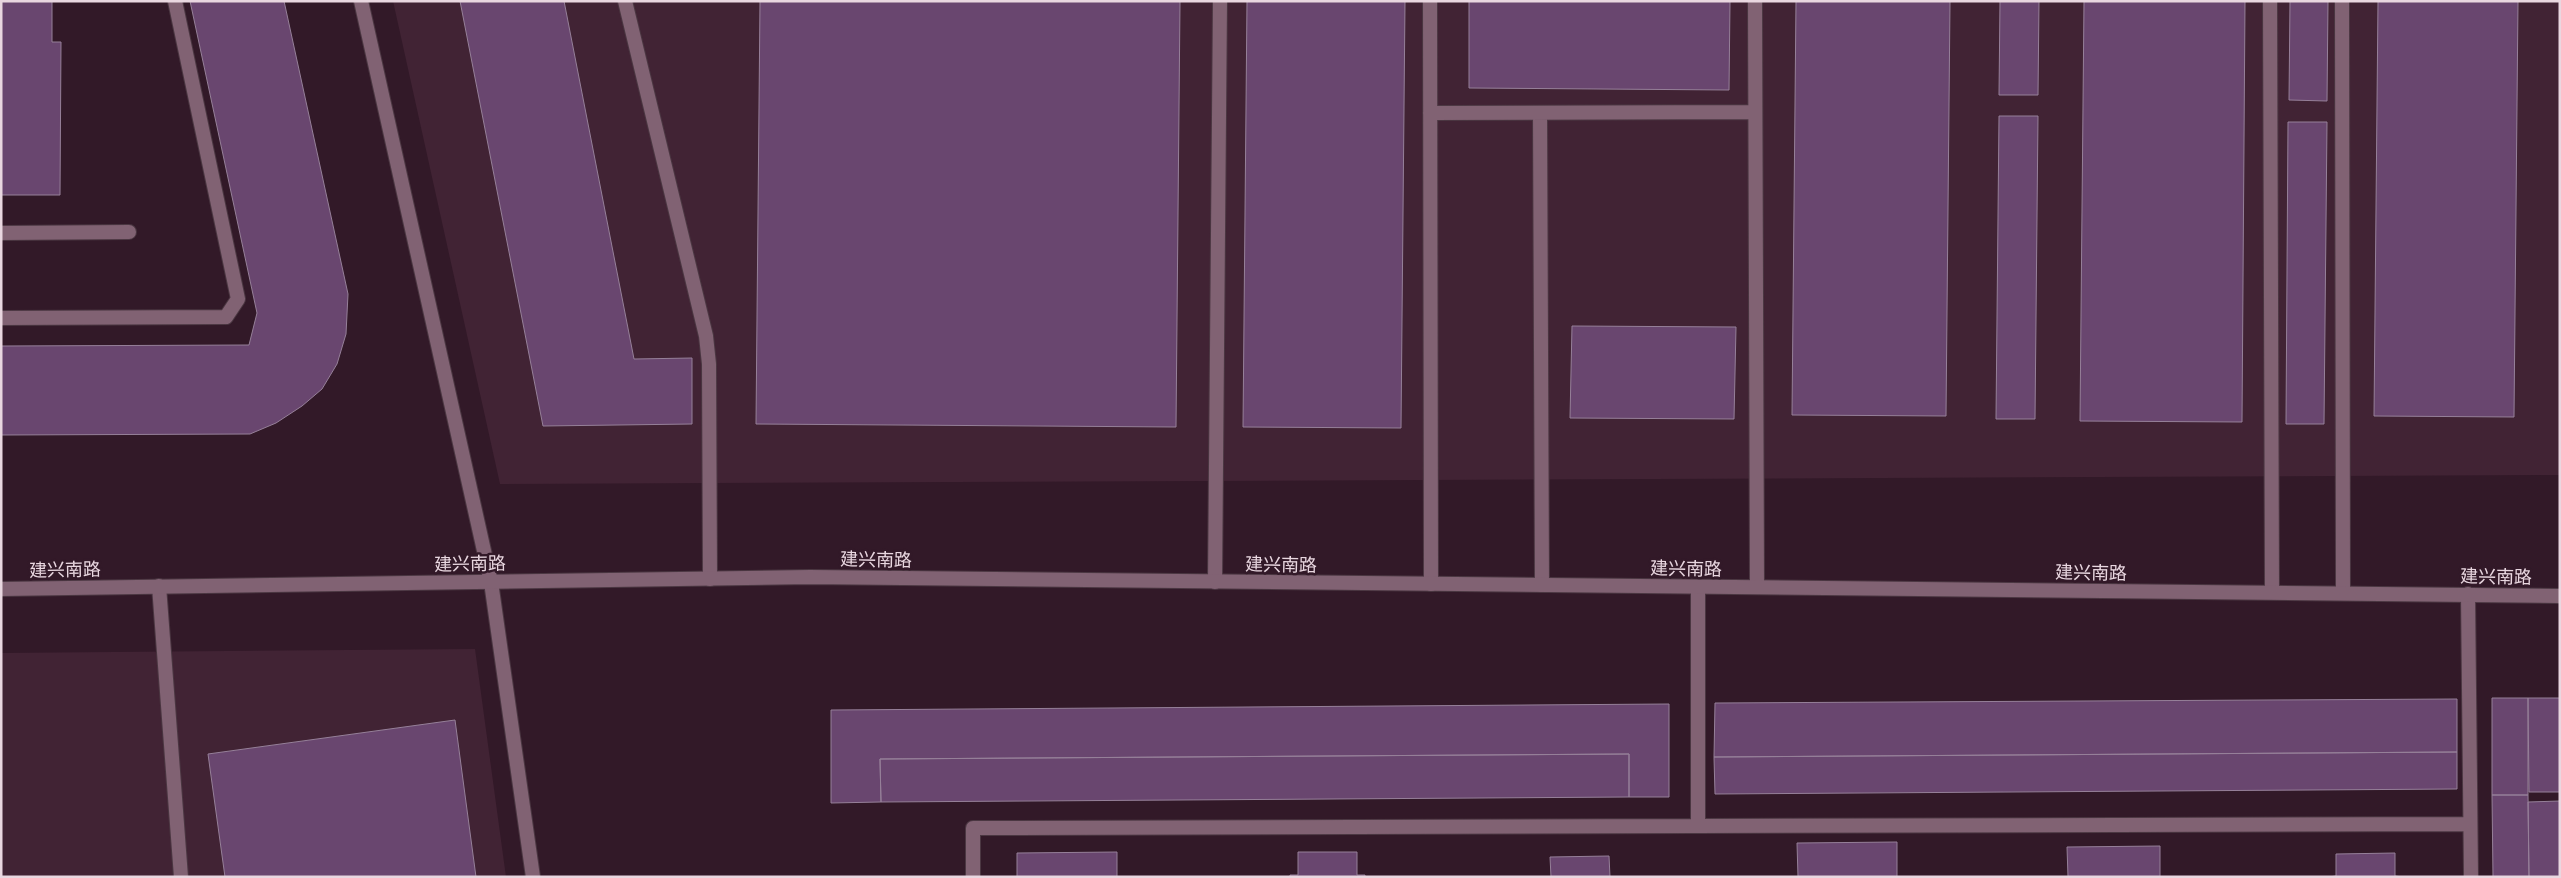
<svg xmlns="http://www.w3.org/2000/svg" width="2561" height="878" font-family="'Open Sans','Noto Sans SC',sans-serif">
  <rect width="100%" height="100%" fill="#321928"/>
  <path fill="#412334" d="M 393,1 L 2560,1 L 2560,475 L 500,484 Z
    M 475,649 L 506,877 L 1,877 L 1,653 Z"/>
  <path fill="#69466f" stroke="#968099" d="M 1,1 L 52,1 L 52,42 L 61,42 L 60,195 L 1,195 Z
    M 190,1 L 284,1 L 348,294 L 346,334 L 337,364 L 322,389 L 302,406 L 276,423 L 250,434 L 1,435 L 1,346 L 249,345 L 257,313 Z
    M 460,1 L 564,1 L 634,359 L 692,358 L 692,424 L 543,426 Z
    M 760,1 L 1180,1 L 1176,427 L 756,424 Z
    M 1247,1 L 1405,1 L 1401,428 L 1243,427 Z
    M 1469,1 L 1730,1 L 1729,90 L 1469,88 Z
    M 1796,1 L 1950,1 L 1946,416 L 1792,415 Z
    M 2000,1 L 2039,1 L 2038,95 L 1999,95 Z
    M 2084,1 L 2245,1 L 2242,422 L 2080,421 Z
    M 2290,1 L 2328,1 L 2327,101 L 2289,100 Z
    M 2378,1 L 2518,1 L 2514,417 L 2374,416 Z
    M 1999,116 L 2038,116 L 2035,419 L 1996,419 Z
    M 2288,122 L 2327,122 L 2324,424 L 2286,424 Z
    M 1572,326 L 1736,327 L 1734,419 L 1570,418 Z
    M 2492,698 L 2528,698 L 2528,795 L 2492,795 Z
    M 2528,698 L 2560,698 L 2560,792 L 2529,792 Z
    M 2457,699 L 2457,752 L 1714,757 L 1715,703 Z
    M 1669,704 L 1669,797 L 1629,797 L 1629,754 L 880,759 L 881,802 L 831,803 L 831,710 Z
    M 455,720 L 476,877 L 225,877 L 208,754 Z
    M 2457,752 L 2457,789 L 1715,794 L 1714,757 Z
    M 1629,754 L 1629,797 L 881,802 L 880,759 Z
    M 2492,795 L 2528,795 L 2529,877 L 2493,877 Z
    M 2560,801 L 2560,877 L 2529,877 L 2528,802 Z
    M 1897,842 L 1897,877 L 1798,877 L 1797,843 Z
    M 2160,846 L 2160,877 L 2068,877 L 2067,847 Z
    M 1117,852 L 1117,877 L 1017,877 L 1017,853 Z
    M 1298,852 L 1357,852 L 1357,875 L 1365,875 L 1365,877 L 1290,877 L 1290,875 L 1298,875 Z
    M 2395,853 L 2395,876 L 2403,877 L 2328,877 L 2336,876 L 2336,854 Z
    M 1609,856 L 1610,877 L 1551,877 L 1550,857 Z"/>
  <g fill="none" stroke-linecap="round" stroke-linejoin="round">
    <defs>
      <path id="service" d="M 625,1 L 706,336 L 709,364 L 710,579
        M 1430,1 L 1431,584
        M 1755,1 L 1757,587
        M 2270,1 L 2272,592
        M 2342,1 L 2343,593
        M 1430,113 L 1755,112
        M 1540,113 L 1542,585
        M 1,233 L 129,232
        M 1,318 L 226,317 L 238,299 L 175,1
        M 1215,582 L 1220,1
        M 159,586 L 181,877
        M 1698,587 L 1698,826
        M 2468,594 L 2471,877
        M 973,877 L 973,828 L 2470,824"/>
      <path id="minor" d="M 361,1 L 491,582 L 533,877"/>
      <path id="tertiary" d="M 1,589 L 810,577 L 2560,596"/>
    </defs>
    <use href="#service" stroke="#4b3742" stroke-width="16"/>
    <use href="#minor" stroke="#4b3742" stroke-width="16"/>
    <use href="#tertiary" stroke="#4b3742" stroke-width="16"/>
    <use href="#service" stroke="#816273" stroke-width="14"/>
    <use href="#minor" stroke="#816273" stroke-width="14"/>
    <use href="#tertiary" stroke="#816273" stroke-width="14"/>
  </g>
  <g text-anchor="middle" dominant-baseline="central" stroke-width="5" stroke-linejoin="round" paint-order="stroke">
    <g font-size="18" fill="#e9d7e0" stroke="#321928">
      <text transform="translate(876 559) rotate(1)">建兴南路</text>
      <text transform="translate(470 563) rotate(-1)">建兴南路</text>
      <text transform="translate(1281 564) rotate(1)">建兴南路</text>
      <text transform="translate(1686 568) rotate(1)">建兴南路</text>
      <text transform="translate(65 569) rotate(-1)">建兴南路</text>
      <text transform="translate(2091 572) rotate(1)">建兴南路</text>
      <text transform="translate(2496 576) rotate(1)">建兴南路</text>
    </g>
  </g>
  <rect width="2561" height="878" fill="none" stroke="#e9d7e0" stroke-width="5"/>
</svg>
